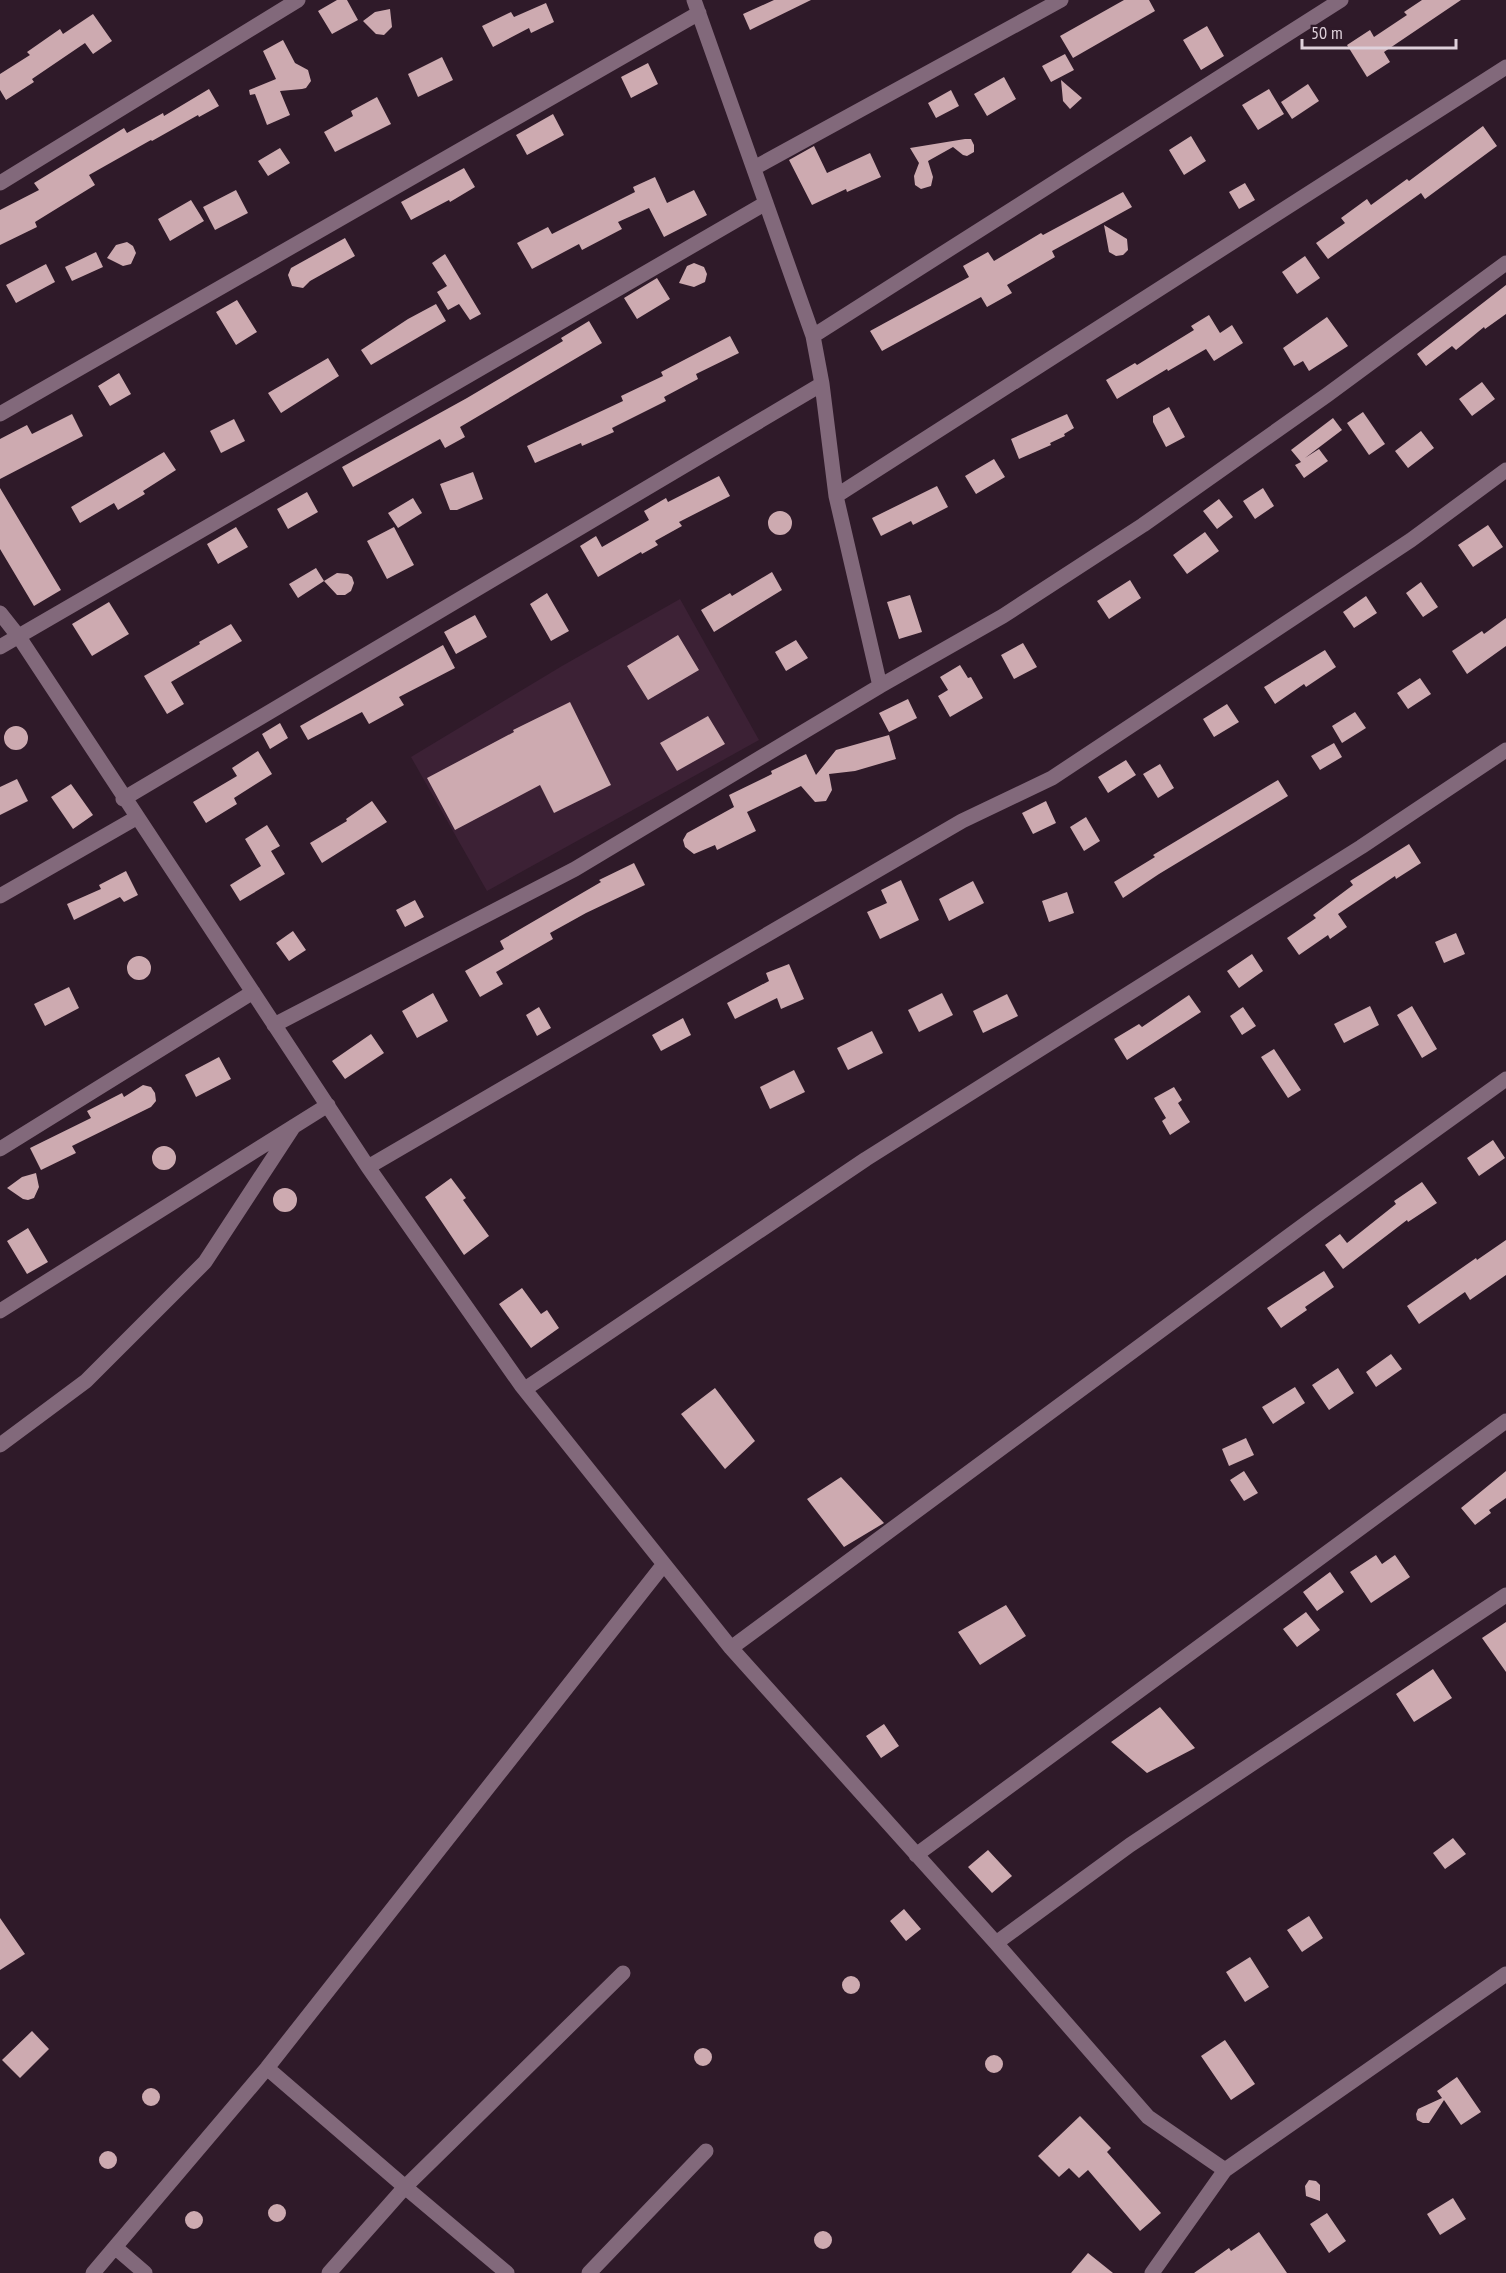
<svg xmlns="http://www.w3.org/2000/svg" width="1506" height="2273" font-family="'PT Sans Narrow',sans-serif">
  <rect width="100%" height="100%" fill="#2f1a29"/>
  <path fill="#3c2135" d="M 680,599 L 759,740 L 487,891 L 411,757 L 562,666 Z"/>
  <path fill="#cdaab0" d="M 337,0 L 347,0 L 358,20 L 332,34 L 318,11 Z
    M 774,0 L 811,0 L 750,30 L 743,14 Z
    M 1124,0 L 1149,0 L 1155,11 L 1073,58 L 1060,36 Z
    M 1422,0 L 1461,0 L 1384,52 L 1390,62 L 1367,77 L 1347,45 L 1370,30 L 1374,37 L 1407,15 L 1404,12 Z
    M 546,3 L 554,22 L 531,33 L 529,28 L 493,47 L 482,26 L 511,12 L 514,17 Z
    M 390,9 L 392,27 L 384,35 L 376,34 L 363,21 L 375,12 Z
    M 93,14 L 112,41 L 93,54 L 85,43 L 32,79 L 34,82 L 6,100 L 0,90 L 0,74 L 30,55 L 27,52 L 60,29 L 63,34 Z
    M 1207,26 L 1224,56 L 1201,70 L 1183,40 Z
    M 283,40 L 295,63 L 308,70 L 311,81 L 306,88 L 302,89 L 280,91 L 290,115 L 267,125 L 255,94 L 250,95 L 249,90 L 276,79 L 263,51 Z
    M 1065,54 L 1074,70 L 1051,82 L 1042,66 Z
    M 442,57 L 453,80 L 418,97 L 408,74 Z
    M 648,63 L 658,84 L 631,98 L 621,77 Z
    M 1004,77 L 1016,99 L 987,116 L 974,94 Z
    M 1061,80 L 1082,98 L 1070,109 L 1063,101 Z
    M 1308,84 L 1319,101 L 1292,119 L 1281,102 Z
    M 209,89 L 219,106 L 199,117 L 198,115 L 152,141 L 151,140 L 89,175 L 95,185 L 35,222 L 37,227 L 0,245 L 0,210 L 39,190 L 34,183 L 124,128 L 127,133 L 163,113 L 164,116 Z
    M 1269,89 L 1284,114 L 1258,130 L 1242,105 Z
    M 951,90 L 959,106 L 936,118 L 928,103 Z
    M 377,97 L 391,124 L 335,152 L 324,132 L 353,116 L 351,111 Z
    M 553,114 L 564,135 L 527,155 L 516,135 Z
    M 1483,126 L 1497,146 L 1425,199 L 1421,193 L 1328,259 L 1316,243 L 1345,223 L 1341,218 L 1367,199 L 1371,205 L 1407,179 L 1409,181 Z
    M 1191,136 L 1206,161 L 1184,175 L 1169,150 Z
    M 965,139 L 971,139 L 974,145 L 974,152 L 967,156 L 963,155 L 953,147 L 928,161 L 933,177 L 931,186 L 921,189 L 915,185 L 914,176 L 919,163 L 910,148 Z
    M 814,146 L 827,173 L 870,153 L 881,177 L 847,192 L 846,189 L 812,205 L 789,160 Z
    M 280,148 L 290,163 L 268,176 L 258,161 Z
    M 464,168 L 475,187 L 450,202 L 449,200 L 411,220 L 401,202 Z
    M 655,177 L 667,203 L 694,190 L 707,215 L 664,237 L 649,208 L 618,222 L 622,229 L 582,250 L 579,244 L 532,269 L 517,243 L 548,227 L 552,234 L 635,192 L 633,187 Z
    M 1245,183 L 1255,200 L 1239,209 L 1229,192 Z
    M 236,190 L 248,213 L 215,230 L 203,207 Z
    M 1123,192 L 1132,207 L 1052,251 L 1055,257 L 1007,285 L 1012,293 L 987,307 L 981,297 L 882,351 L 870,331 L 969,277 L 963,266 L 988,252 L 994,261 L 1041,233 L 1043,235 Z
    M 191,200 L 204,221 L 170,241 L 158,219 Z
    M 1104,225 L 1127,239 L 1128,250 L 1123,255 L 1116,256 L 1109,252 Z
    M 345,238 L 355,256 L 310,281 L 303,288 L 292,286 L 288,275 L 291,268 Z
    M 127,242 L 133,246 L 136,253 L 131,264 L 123,266 L 107,258 L 116,245 Z
    M 96,252 L 103,267 L 72,281 L 65,267 Z
    M 445,254 L 481,314 L 470,320 L 459,304 L 448,310 L 437,292 L 447,286 L 432,263 Z
    M 1305,256 L 1320,278 L 1297,294 L 1282,272 Z
    M 694,263 L 704,267 L 707,274 L 705,282 L 694,287 L 679,283 L 687,266 Z
    M 46,264 L 55,282 L 16,303 L 6,285 Z
    M 657,278 L 670,299 L 637,319 L 624,298 Z
    M 1506,285 L 1506,314 L 1485,329 L 1484,327 L 1456,350 L 1452,346 L 1426,366 L 1417,354 Z
    M 237,300 L 257,332 L 236,345 L 216,312 Z
    M 436,304 L 446,321 L 371,365 L 361,350 L 408,319 Z
    M 1209,315 L 1220,333 L 1232,325 L 1243,343 L 1214,361 L 1206,349 L 1168,371 L 1167,369 L 1117,399 L 1106,380 L 1135,363 L 1137,365 L 1194,330 L 1191,326 Z
    M 1327,317 L 1348,346 L 1309,371 L 1303,361 L 1294,366 L 1283,348 Z
    M 589,321 L 602,343 L 460,427 L 465,437 L 445,448 L 440,439 L 353,487 L 342,467 L 467,398 L 563,341 L 561,338 Z
    M 730,336 L 739,353 L 696,374 L 698,379 L 664,397 L 666,401 L 612,428 L 614,432 L 582,446 L 581,443 L 535,463 L 527,446 L 623,401 L 621,396 L 663,376 L 661,372 Z
    M 328,358 L 339,376 L 281,413 L 268,393 Z
    M 119,373 L 131,394 L 110,406 L 98,386 Z
    M 1482,382 L 1495,399 L 1472,416 L 1459,399 Z
    M 1169,407 L 1185,437 L 1166,447 L 1153,422 L 1153,416 Z
    M 1363,412 L 1385,444 L 1369,455 L 1347,423 Z
    M 72,414 L 83,436 L 0,479 L 0,439 L 27,425 L 32,434 Z
    M 1067,414 L 1074,428 L 1064,434 L 1065,436 L 1050,443 L 1051,445 L 1019,459 L 1011,439 Z
    M 1333,418 L 1342,430 L 1305,458 L 1319,449 L 1328,461 L 1304,478 L 1295,465 L 1301,462 L 1291,450 Z
    M 234,419 L 245,441 L 221,453 L 210,431 Z
    M 1421,431 L 1434,448 L 1408,468 L 1395,451 Z
    M 164,452 L 176,470 L 143,491 L 145,494 L 118,510 L 114,503 L 80,523 L 71,507 Z
    M 994,459 L 1005,477 L 976,494 L 965,476 Z
    M 473,472 L 483,499 L 457,510 L 450,510 L 440,484 Z
    M 719,476 L 730,496 L 679,522 L 682,526 L 655,541 L 658,545 L 642,554 L 641,552 L 598,577 L 580,546 L 596,536 L 602,547 L 649,520 L 644,511 L 666,498 L 668,502 Z
    M 937,486 L 948,507 L 913,525 L 911,521 L 881,536 L 872,518 Z
    M 0,488 L 61,590 L 34,606 L 0,549 Z
    M 1263,488 L 1274,506 L 1255,519 L 1243,501 Z
    M 307,492 L 318,512 L 288,529 L 277,509 Z
    M 413,498 L 422,513 L 398,528 L 388,513 Z
    M 1219,499 L 1233,517 L 1217,529 L 1203,511 Z
    M768 523a12 12 0 1 1 24 0a12 12 0 1 1-24 0Z
    M 1488,525 L 1503,547 L 1473,567 L 1458,545 Z
    M 236,527 L 248,547 L 218,564 L 207,544 Z
    M 394,527 L 414,565 L 387,579 L 367,541 Z
    M 1205,532 L 1219,551 L 1187,574 L 1173,555 Z
    M 316,568 L 324,581 L 337,573 L 348,574 L 352,577 L 354,583 L 351,591 L 345,595 L 337,595 L 324,581 L 298,598 L 289,584 Z
    M 772,572 L 782,590 L 714,632 L 701,610 L 730,593 L 732,596 Z
    M 1130,580 L 1141,598 L 1109,619 L 1097,601 Z
    M 1421,582 L 1438,607 L 1423,617 L 1406,593 Z
    M 547,593 L 569,631 L 551,641 L 530,604 Z
    M 910,595 L 922,632 L 899,639 L 887,602 Z
    M 1366,596 L 1377,613 L 1354,628 L 1343,612 Z
    M 109,602 L 129,634 L 92,656 L 72,624 Z
    M 475,615 L 487,637 L 456,654 L 444,632 Z
    M 1506,618 L 1506,646 L 1467,674 L 1452,651 L 1482,631 L 1484,634 Z
    M 231,624 L 242,641 L 171,682 L 184,704 L 167,714 L 144,676 L 200,644 L 199,642 Z
    M 678,635 L 699,670 L 648,700 L 627,666 Z
    M 796,640 L 808,658 L 786,671 L 775,652 Z
    M 1023,643 L 1037,667 L 1014,679 L 1001,655 Z
    M 443,645 L 455,668 L 399,697 L 404,705 L 369,724 L 362,712 L 308,740 L 300,726 Z
    M 1325,650 L 1336,667 L 1306,687 L 1304,684 L 1275,704 L 1264,687 Z
    M 960,665 L 968,678 L 971,677 L 983,698 L 950,717 L 938,696 L 948,690 L 940,677 Z
    M 1420,678 L 1431,694 L 1408,709 L 1397,693 Z
    M 908,699 L 917,718 L 889,732 L 879,713 Z
    M 570,702 L 611,785 L 554,813 L 540,785 L 455,830 L 427,778 L 514,732 L 513,730 Z
    M 1227,704 L 1239,722 L 1214,737 L 1203,719 Z
    M 1355,712 L 1366,728 L 1342,743 L 1332,726 Z
    M 708,716 L 725,744 L 677,771 L 660,743 Z
    M 280,723 L 288,738 L 270,749 L 262,734 Z
    M4 738a12 12 0 1 1 24 0a12 12 0 1 1-24 0Z
    M 889,735 L 896,759 L 855,771 L 829,774 L 832,790 L 826,801 L 815,802 L 801,786 L 747,812 L 756,831 L 717,850 L 715,845 L 694,854 L 685,847 L 683,840 L 687,833 L 734,807 L 729,795 L 772,774 L 771,771 L 806,754 L 816,775 L 836,750 Z
    M 1334,743 L 1342,757 L 1320,770 L 1311,756 Z
    M 258,751 L 272,774 L 234,798 L 237,804 L 206,823 L 193,802 L 237,776 L 232,768 Z
    M 1126,760 L 1136,775 L 1108,793 L 1098,777 Z
    M 1160,764 L 1174,788 L 1158,798 L 1143,774 Z
    M 17,779 L 28,801 L 0,815 L 0,787 Z
    M 1278,780 L 1288,796 L 1159,874 L 1123,898 L 1114,882 L 1155,857 L 1153,855 Z
    M 71,784 L 93,815 L 73,829 L 51,797 Z
    M 372,801 L 387,822 L 322,863 L 310,843 L 347,821 L 346,819 Z
    M 1046,801 L 1056,823 L 1033,834 L 1022,813 Z
    M 1086,817 L 1100,841 L 1084,851 L 1070,827 Z
    M 267,825 L 280,846 L 271,851 L 285,874 L 240,901 L 230,885 L 261,866 L 245,839 Z
    M 1409,844 L 1421,863 L 1396,879 L 1395,876 L 1338,914 L 1347,927 L 1330,939 L 1328,935 L 1299,955 L 1287,938 L 1316,918 L 1313,915 L 1353,885 L 1350,881 Z
    M 634,863 L 645,885 L 586,913 L 550,933 L 553,939 L 496,972 L 503,984 L 480,997 L 465,971 L 504,949 L 500,941 L 601,882 L 599,880 Z
    M 126,871 L 138,895 L 124,902 L 120,897 L 74,920 L 67,904 L 101,889 L 99,885 Z
    M 901,880 L 919,920 L 880,939 L 867,912 L 887,903 L 881,890 Z
    M 973,881 L 984,903 L 949,921 L 939,899 Z
    M 1067,892 L 1074,913 L 1049,922 L 1042,901 Z
    M 415,900 L 424,917 L 405,927 L 396,910 Z
    M 293,931 L 306,950 L 289,961 L 276,943 Z
    M 1456,933 L 1465,954 L 1444,963 L 1435,942 Z
    M 1252,954 L 1263,971 L 1239,988 L 1227,971 Z
    M127 968a12 12 0 1 1 24 0a12 12 0 1 1-24 0Z
    M 789,964 L 804,999 L 781,1009 L 777,998 L 735,1019 L 727,1003 L 769,981 L 766,973 Z
    M 69,987 L 79,1008 L 45,1026 L 34,1004 Z
    M 433,993 L 448,1021 L 417,1038 L 402,1011 Z
    M 942,993 L 953,1015 L 919,1032 L 908,1010 Z
    M 1007,994 L 1018,1016 L 983,1033 L 973,1011 Z
    M 1189,995 L 1201,1012 L 1127,1060 L 1114,1039 L 1139,1024 L 1142,1027 Z
    M 1370,1006 L 1379,1025 L 1344,1043 L 1334,1024 Z
    M 1412,1006 L 1437,1049 L 1422,1058 L 1397,1015 Z
    M 539,1007 L 551,1028 L 537,1036 L 526,1015 Z
    M 1243,1007 L 1256,1026 L 1242,1035 L 1230,1016 Z
    M 683,1018 L 691,1035 L 661,1051 L 652,1035 Z
    M 872,1031 L 883,1053 L 848,1070 L 837,1048 Z
    M 371,1034 L 384,1053 L 345,1079 L 332,1061 Z
    M 1274,1049 L 1301,1090 L 1288,1098 L 1261,1057 Z
    M 219,1057 L 231,1079 L 196,1097 L 185,1075 Z
    M 794,1070 L 805,1092 L 770,1109 L 760,1087 Z
    M 143,1085 L 151,1087 L 155,1093 L 156,1101 L 151,1107 L 72,1146 L 76,1153 L 41,1170 L 30,1148 L 91,1118 L 87,1111 L 122,1093 L 124,1097 Z
    M 1174,1087 L 1182,1100 L 1178,1103 L 1190,1122 L 1170,1135 L 1162,1121 L 1166,1118 L 1154,1098 Z
    M 1493,1140 L 1505,1158 L 1479,1176 L 1467,1158 Z
    M152 1158a12 12 0 1 1 24 0a12 12 0 1 1-24 0Z
    M 36,1173 L 39,1187 L 34,1198 L 28,1200 L 23,1199 L 7,1188 L 22,1177 Z
    M 451,1178 L 466,1198 L 463,1200 L 489,1236 L 464,1255 L 425,1197 Z
    M 1422,1182 L 1437,1203 L 1408,1222 L 1407,1220 L 1343,1269 L 1325,1245 L 1340,1234 L 1347,1243 L 1396,1204 L 1394,1201 Z
    M273 1200a12 12 0 1 1 24 0a12 12 0 1 1-24 0Z
    M 28,1228 L 48,1262 L 27,1274 L 7,1241 Z
    M 1506,1240 L 1506,1275 L 1470,1300 L 1465,1292 L 1419,1324 L 1407,1306 L 1476,1258 L 1477,1260 Z
    M 1324,1271 L 1334,1287 L 1305,1307 L 1307,1310 L 1281,1328 L 1267,1308 Z
    M 522,1288 L 541,1314 L 547,1310 L 559,1328 L 531,1348 L 499,1304 Z
    M 1391,1354 L 1402,1369 L 1376,1387 L 1366,1372 Z
    M 1338,1368 L 1354,1393 L 1329,1410 L 1312,1385 Z
    M 1295,1387 L 1305,1403 L 1273,1424 L 1262,1407 Z
    M 715,1388 L 755,1441 L 725,1469 L 681,1414 Z
    M 1246,1438 L 1254,1455 L 1229,1466 L 1222,1449 Z
    M 1244,1471 L 1258,1493 L 1244,1501 L 1230,1480 Z
    M 1506,1471 L 1506,1498 L 1489,1510 L 1491,1513 L 1475,1525 L 1461,1508 Z
    M 841,1477 L 884,1523 L 844,1547 L 807,1499 Z
    M 1376,1555 L 1382,1564 L 1395,1555 L 1410,1577 L 1371,1603 L 1350,1572 Z
    M 1330,1572 L 1344,1592 L 1317,1611 L 1303,1592 Z
    M 1006,1605 L 1026,1636 L 980,1665 L 958,1632 Z
    M 1306,1612 L 1320,1630 L 1297,1647 L 1283,1629 Z
    M 1506,1622 L 1506,1672 L 1482,1638 Z
    M 1433,1669 L 1452,1698 L 1414,1722 L 1396,1694 Z
    M 1160,1707 L 1195,1748 L 1147,1773 L 1111,1742 Z
    M 884,1724 L 899,1746 L 881,1758 L 866,1736 Z
    M 1453,1838 L 1466,1854 L 1445,1869 L 1433,1853 Z
    M 988,1850 L 1012,1876 L 992,1893 L 968,1867 Z
    M 904,1909 L 921,1929 L 906,1941 L 890,1921 Z
    M 1309,1916 L 1323,1938 L 1302,1952 L 1287,1930 Z
    M 0,1918 L 25,1954 L 0,1970 Z
    M 1250,1957 L 1269,1987 L 1245,2002 L 1226,1972 Z
    M842 1985a9 9 0 1 1 18 0a9 9 0 1 1-18 0Z
    M 32,2031 L 49,2049 L 20,2078 L 2,2060 Z
    M 1225,2040 L 1255,2084 L 1231,2100 L 1201,2056 Z
    M694 2057a9 9 0 1 1 18 0a9 9 0 1 1-18 0Z
    M985 2064a9 9 0 1 1 18 0a9 9 0 1 1-18 0Z
    M 1457,2077 L 1481,2112 L 1461,2125 L 1444,2100 L 1429,2123 L 1423,2123 L 1417,2120 L 1416,2114 L 1418,2109 L 1442,2098 L 1437,2091 Z
    M142 2097a9 9 0 1 1 18 0a9 9 0 1 1-18 0Z
    M 1080,2116 L 1111,2148 L 1107,2152 L 1161,2213 L 1140,2231 L 1088,2170 L 1079,2178 L 1069,2168 L 1059,2177 L 1038,2156 Z
    M99 2160a9 9 0 1 1 18 0a9 9 0 1 1-18 0Z
    M 1309,2180 L 1316,2181 L 1320,2185 L 1320,2201 L 1306,2196 L 1305,2186 Z
    M 1453,2198 L 1466,2219 L 1440,2235 L 1427,2214 Z
    M268 2213a9 9 0 1 1 18 0a9 9 0 1 1-18 0Z
    M185 2220a9 9 0 1 1 18 0a9 9 0 1 1-18 0Z
    M 1327,2213 L 1346,2241 L 1329,2253 L 1310,2224 Z
    M814 2240a9 9 0 1 1 18 0a9 9 0 1 1-18 0Z
    M 1259,2232 L 1287,2273 L 1194,2273 L 1229,2248 L 1231,2251 Z
    M 1088,2253 L 1113,2273 L 1071,2273 Z"/>
  <g fill="none" stroke-linecap="round" stroke-linejoin="round">
    <path stroke="#82697b" stroke-width="15" d="M 694,0 L 813,336 L 822,384 L 836,496 L 880,686
      M 754,168 L 1061,0
      M 0,183 L 298,0
      M 813,336 L 1341,0
      M 0,414 L 699,13
      M 836,496 L 1506,67
      M 0,613 L 19,637 L 368,1167 L 521,1385 L 731,1648 L 996,1943 L 1148,2117 L 1225,2170
      M 0,647 L 766,203
      M 123,799 L 822,384
      M 0,896 L 136,818
      M 274,1025 L 575,869 L 880,686 L 1003,616 L 1143,525 L 1327,395 L 1506,263
      M 0,1149 L 253,992
      M 368,1167 L 962,821 L 1052,778 L 1411,540 L 1506,470
      M 0,1311 L 328,1105
      M 525,1389 L 866,1159 L 1361,847 L 1506,750
      M 0,1445 L 86,1381 L 205,1262 L 294,1126
      M 731,1648 L 1320,1213 L 1506,1079
      M 916,1855 L 1506,1421
      M 996,1943 L 1130,1845 L 1506,1595
      M 267,2068 L 405,2187 L 507,2273
      M 116,2248 L 145,2273
      M 93,2273 L 267,2068 L 664,1564
      M 329,2273 L 405,2187 L 623,1973
      M 589,2273 L 706,2151
      M 1152,2273 L 1225,2170 L 1506,1974"/>
  </g>
  <path d="M1302 39v9h154v-9" fill="none" stroke="#ded0da" stroke-width="3"/>
  <text x="1311" y="39" font-size="18" fill="#ded0da" stroke="#2f1a29" stroke-width="4.5" paint-order="stroke">50 m</text>
</svg>
